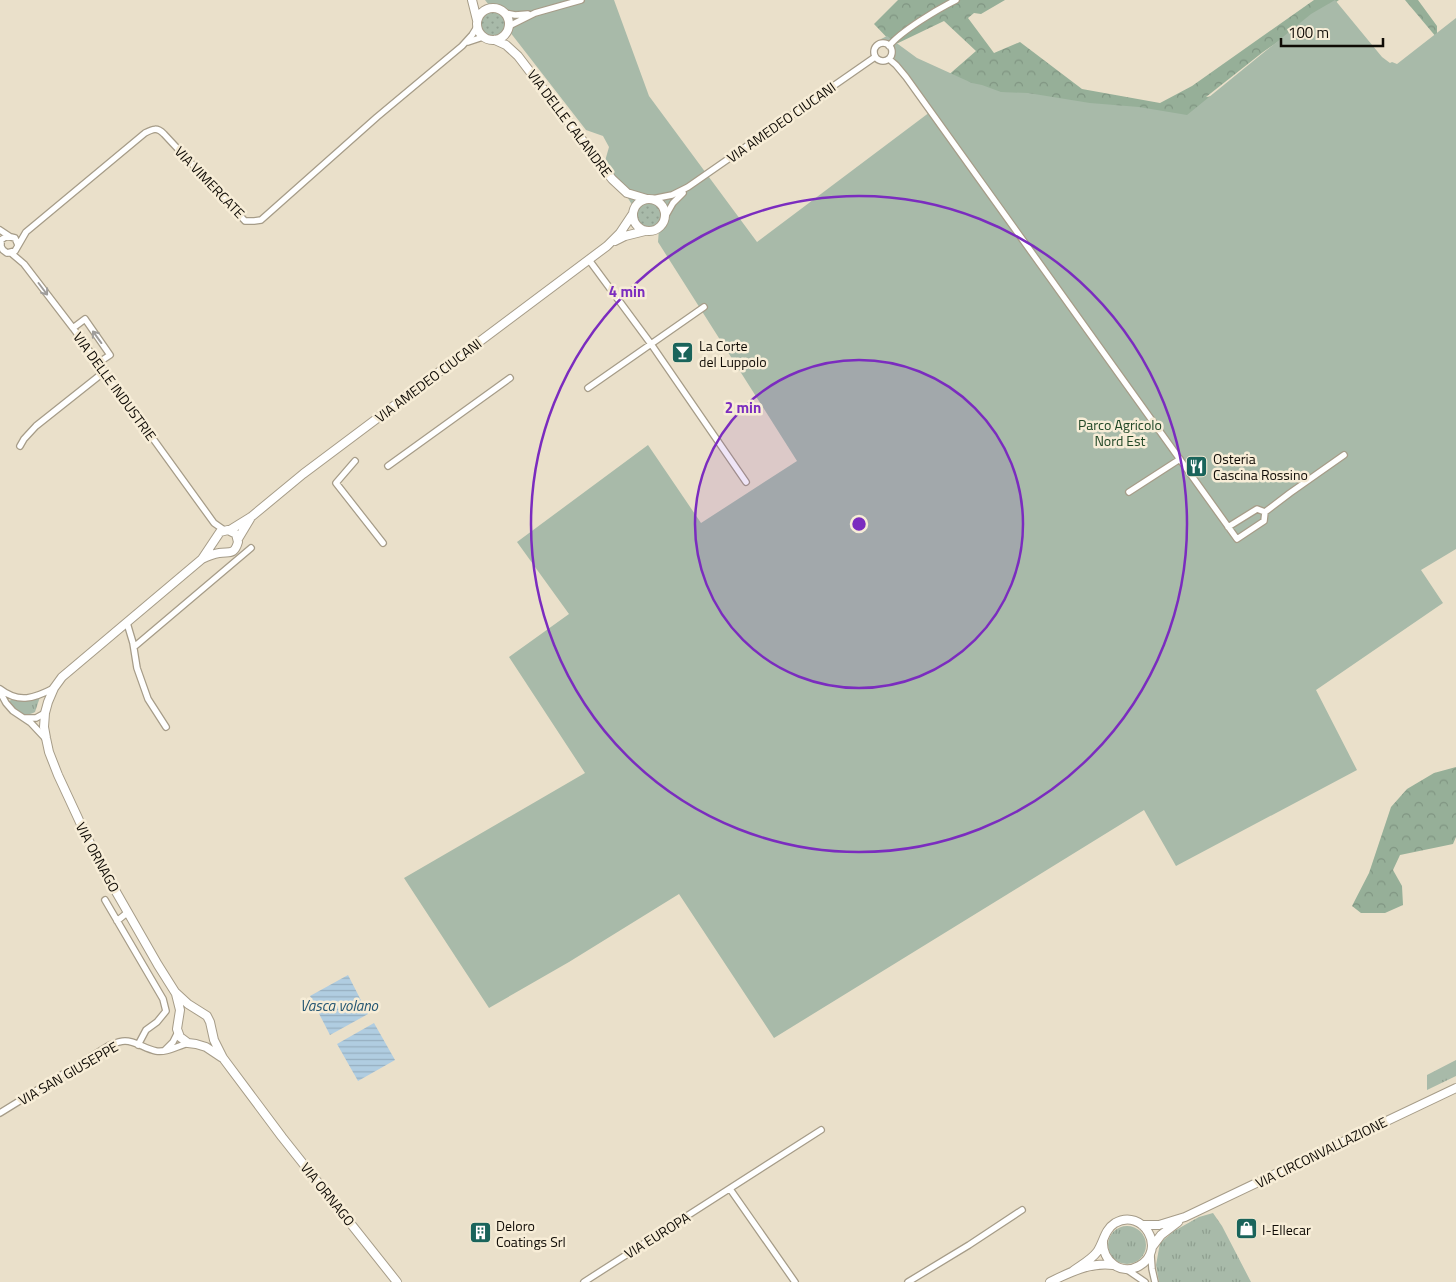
<svg xmlns="http://www.w3.org/2000/svg" width="1456" height="1282" font-family="'Titillium Web',sans-serif">
  <defs>
    <pattern id="grass-tufts" width="24" height="20" patternUnits="userSpaceOnUse" patternTransform="scale(1.25)"><rect width="24" height="20" fill="#a8baa9"/><path d="M3 7l-1-3M5 7V3M7 7l1-3M15 17l-1-3M17 17v-4M19 17l1-3" fill="none" stroke="#8f9f90"/></pattern>
    <pattern id="forest-crowns" width="20" height="18" patternUnits="userSpaceOnUse" patternTransform="scale(1.25)"><rect width="20" height="18" fill="#96af98"/><path d="M2 6a3 3 0 1 1 6 0M12 15a3 3 0 1 1 6 0" fill="none" stroke="#809582"/></pattern>
    <pattern id="garden-dots" width="8" height="8" patternUnits="userSpaceOnUse" patternTransform="scale(1.25)"><rect width="8" height="8" fill="#a8baa9"/><path d="M2 2h.1M6 6h.1" fill="none" stroke="#8f9f90" stroke-width="1.8" stroke-linecap="round"/></pattern>
    <pattern id="water-rules" width="6" height="5" patternUnits="userSpaceOnUse" patternTransform="scale(1.25)"><rect width="6" height="5" fill="#b0cde1"/><path d="M0 2.5h6" fill="none" stroke="#96afc0"/></pattern>
  </defs>
  <rect width="100%" height="100%" fill="#eae0ca"/>
  <path fill="url(#grass-tufts)" d="M 40,697 L 35,712 C 25,718 14,712 9,701 L 11,700 C 23,699 28,702 40,697 Z
    M 1456,1060 L 1456,1076 L 1427,1090 L 1427,1075 Z
    M 1213,1213 L 1222,1226 L 1251,1282 L 1159,1282 L 1156,1265 L 1160,1243 L 1174,1231 L 1199,1217 Z
    M1108 1245a19 19 0 1 1 38 0a19 19 0 1 1-38 0Z"/>
  <path fill="url(#forest-crowns)" d="M 898,0 L 1005,0 L 981,14 L 974,13 L 968,18 L 994,53 L 1020,42 L 1082,89 L 1160,103 L 1192,86 L 1314,0 L 1339,0 L 1263,52 L 1206,97 L 1289,87 L 1148,156 L 945,78 L 976,51 L 944,21 L 894,45 L 874,24 Z
    M 1405,0 L 1418,0 L 1437,26 L 1437,38 Z
    M 1456,767 L 1456,837 L 1453,844 L 1400,855 L 1393,870 L 1402,886 L 1403,905 L 1385,913 L 1361,913 L 1352,906 L 1369,873 L 1391,807 L 1407,789 L 1434,773 Z"/>
  <path fill="#a8baa9" d="M 485,0 L 614,0 L 649,96 L 757,242 L 930,112 L 881,39 L 887,36 L 917,58 L 972,83 L 982,85 L 1001,92 L 1028,93 L 1090,103 L 1139,107 L 1187,115 L 1311,14 L 1335,0 L 1382,57 L 1390,63 L 1392,62 L 1397,64 L 1456,18 L 1456,549 L 1421,570 L 1443,603 L 1316,690 L 1357,770 L 1176,866 L 1144,810 L 774,1038 L 679,894 L 569,962 L 489,1008 L 404,878 L 585,773 L 509,657 L 569,614 L 517,542 L 648,445 L 701,523 L 797,461 L 658,242 L 659,229 L 655,220 L 639,216 L 605,161 L 609,147 L 603,136 L 586,130 Z"/>
  <path fill="url(#garden-dots)" d="M481 24a12 12 0 1 1 24 0a12 12 0 1 1-24 0Z
    M637 215a12 12 0 1 1 24 0a12 12 0 1 1-24 0Z"/>
  <path fill="url(#water-rules)" d="M 348,975 L 368,1014 L 330,1035 L 310,996 Z
    M 374,1023 L 395,1060 L 358,1081 L 337,1044 Z"/>
  <g fill="none" stroke-linecap="round" stroke-linejoin="round">
    <defs>
      <path id="minor" d="M 505,13 L 515,15 L 528,14
        M 509,26 L 535,13 L 581,0
        M 468,42 L 483,37
        M874 52a9 9 0 1 1 18 0a9 9 0 1 1-18 0Z
        M 889,46 C 901,31 938,9 956,0
        M 889,59 L 896,65 L 906,77 L 1237,539 L 1264,521 L 1265,512
        M 652,199 L 672,195 L 688,187 L 875,57
        M 665,217 L 673,203 L 683,193
        M 0,230 L 9,236
        M 0,245 L 3,250 L 7,253 L 15,251 L 26,232 L 145,133 C 153,129 157,127 164,134 L 245,221 L 254,221 L 261,220 L 377,117 L 462,46 L 472,35 L 477,27
        M 1,247 L 1,240 L 7,236 L 15,238 L 18,245
        M 11,253 L 24,264 L 73,328 L 214,523 L 224,530
        M 589,260 L 651,344 L 746,482
        M 73,328 L 85,319 L 110,355 L 98,363
        M 588,388 L 704,307
        M 20,446 L 24,439 L 36,426 L 104,372
        M 355,461 L 336,483 L 383,543
        M 388,466 L 510,378
        M 1129,492 L 1180,459
        M 1228,527 L 1257,509 L 1265,512 L 1290,493 L 1344,455
        M 127,623 L 133,643 L 137,668 L 148,699 L 166,727
        M 134,647 L 251,548
        M 0,689 C 19,704 35,698 54,688
        M 0,692 L 6,703 L 13,711 L 31,723 L 45,738
        M 25,718 L 36,718 L 45,713
        M 105,900 L 163,999 L 166,1011 L 157,1022 L 146,1030 L 138,1045
        M 117,921 L 128,912
        M 165,1050 L 173,1042 L 178,1032
        M 0,1113 L 110,1045 C 115,1043 120,1041 125,1041 C 136,1041 145,1049 156,1051 C 168,1053 178,1045 190,1043
        M 730,1189 L 795,1282
        M 1151,1255 L 1152,1269 L 1155,1282
        M 1126,1269 L 1145,1282
        M 584,1282 L 821,1130
        M 908,1282 L 969,1245 L 1022,1210"/>
      <path id="secondary" d="M 472,0 L 477,20
        M477 24a16 16 0 1 1 32 0a16 16 0 1 1-32 0Z
        M 495,40 L 506,45 L 518,56 L 612,179 L 627,193 L 647,199
        M633 215a16 16 0 1 1 32 0a16 16 0 1 1-32 0Z
        M 615,241 L 625,236 L 645,231
        M 230,530 L 251,517 L 303,474 L 607,246 L 620,233 L 632,215
        M 238,539 L 250,519
        M 202,559 C 208,556 213,554 219,553 C 229,551 234,556 238,542 L 236,534 L 228,530 L 220,532 L 202,559 L 62,677 L 54,688 L 48,702 L 45,713 L 44,727 L 46,738 L 49,752 L 58,775 L 84,831 L 103,869 L 158,965 L 175,992 L 188,1004 L 207,1016 L 210,1022 L 214,1040 L 223,1058 L 282,1137 L 397,1282
        M 176,994 L 180,1010 L 177,1029 L 180,1037 L 188,1043 L 196,1044 L 206,1047 L 221,1057
        M 1142,1225 L 1159,1225 L 1185,1217 L 1456,1088
        M 1152,1247 L 1161,1235 L 1178,1222
        M 1073,1271 C 1081,1265 1091,1260 1097,1252 C 1104,1242 1104,1230 1115,1223 C 1143,1207 1168,1250 1139,1266 C 1121,1276 1102,1261 1103,1241
        M 1050,1282 C 1070,1272 1091,1262 1113,1265"/>
    </defs>
    <use href="#minor" stroke="#a69c88" stroke-width="8"/>
    <use href="#secondary" stroke="#a69c88" stroke-width="10"/>
    <use href="#minor" stroke="#fff" stroke-width="5.5"/>
    <use href="#secondary" stroke="#fff" stroke-width="8"/>
  </g>
  <defs><path id="oneway-shaft" d="M-6 0H5M1.5-3L5.5 0L1.5 3" fill="none" stroke-width="1.6" stroke-linecap="round" stroke-linejoin="round" transform="scale(1.25)"/></defs>
  <g stroke="#9f9d9b">
    <use href="#oneway-shaft" transform="translate(43 289) rotate(53)"/>
    <use href="#oneway-shaft" transform="translate(97 337) rotate(-126)"/>
  </g>
  <circle cx="859" cy="524" r="164" fill="#7b2cbf" fill-opacity=".12"/>
  <g fill="none" stroke="#7b2cbf" stroke-width="2.5">
    <circle cx="859" cy="524" r="164"/>
    <circle cx="859" cy="524" r="328"/>
  </g>
  <defs>
    <symbol id="bar-square" viewBox="-11 -11 22 22"><rect x="-9" y="-9" width="18" height="18" rx="4" fill="#1a645b" stroke="#f7edd7"/><path d="M-6-5H6L.8 .8V4.5H3.5V6h-7V4.5H-.8V.8Z" fill="#fff"/></symbol>
    <symbol id="restaurant-square" viewBox="-11 -11 22 22"><rect x="-9" y="-9" width="18" height="18" rx="4" fill="#1a645b" stroke="#f7edd7"/><path d="M-5-6h1v4h1v-4h1v4h1v-4h1v5L-1.5 .5V6h-2V.5L-5-1ZM5-6V6H3V1.5H1.5Q1.5-4 5-6Z" fill="#fff"/></symbol>
    <symbol id="shop-square" viewBox="-11 -11 22 22"><rect x="-9" y="-9" width="18" height="18" rx="4" fill="#1a645b" stroke="#f7edd7"/><path d="M-5-2.5h2.3a2.7 3.5 0 0 1 5.4 0H5L5.5 6h-11ZM-1.5-2.5h3a1.5 2.3 0 0 0-3 0Z" fill="#fff"/></symbol>
    <symbol id="building-square" viewBox="-11 -11 22 22"><rect x="-9" y="-9" width="18" height="18" rx="4" fill="#1a645b" stroke="#f7edd7"/><path d="M-4-6H4V6H1V3H-1V6H-4ZM-2.5-4.3h1.7v1.8h-1.7ZM.8-4.3h1.7v1.8H.8ZM-2.5-1h1.7V.8h-1.7ZM.8-1h1.7V.8H.8Z" fill="#fff"/></symbol>
  </defs>
  <g fill-rule="evenodd">
    <use href="#bar-square" x="670" y="340" width="25" height="25"/>
    <use href="#restaurant-square" x="1184" y="454" width="25" height="25"/>
    <use href="#shop-square" x="1234" y="1216" width="25" height="25"/>
    <use href="#building-square" x="468" y="1220" width="25" height="25"/>
  </g>
  <g text-anchor="middle" dominant-baseline="central" stroke-width="5" stroke-linejoin="round" paint-order="stroke">
    <g font-size="14" fill="#0f0b05" stroke="#f7edd7">
      <text transform="translate(781 122) rotate(-35)">VIA AMEDEO CIUCANI</text>
      <text transform="translate(570 123) rotate(53)">VIA DELLE CALANDRE</text>
      <text transform="translate(210 182) rotate(46)">VIA VIMERCATE</text>
      <text transform="translate(428 380) rotate(-37)">VIA AMEDEO CIUCANI</text>
      <text transform="translate(115 386) rotate(54)">VIA DELLE INDUSTRIE</text>
      <text transform="translate(98 857) rotate(62)">VIA ORNAGO</text>
      <text transform="translate(68 1073) rotate(-30)">VIA SAN GIUSEPPE</text>
      <text transform="translate(1321 1152) rotate(-26)">VIA CIRCONVALLAZIONE</text>
      <text transform="translate(328 1194) rotate(51)">VIA ORNAGO</text>
      <text transform="translate(657 1235) rotate(-32)">VIA EUROPA</text>
    </g>
    <g font-size="14" fill="#0f0b05" stroke="#f7edd7" text-anchor="start">
      <text x="699" y="345">La Corte<tspan x="699" dy="16">del Luppolo</tspan></text>
      <text x="1213" y="458">Osteria<tspan x="1213" dy="16">Cascina Rossino</tspan></text>
      <text x="496" y="1225">Deloro<tspan x="496" dy="16">Coatings Srl</tspan></text>
      <text x="1262" y="1229">I-Ellecar</text>
    </g>
    <g font-size="14" fill="#1e4524" stroke="#f7edd7">
      <text x="1120" y="424">Parco Agricolo<tspan x="1120" dy="16">Nord Est</tspan></text>
    </g>
    <g font-size="15" font-style="italic" fill="#215471" stroke="#f7edd7">
      <text x="339" y="1005">Vasca volano</text>
    </g>
  </g>
  <circle cx="859" cy="524" r="8" fill="#7b2cbf" stroke="#f7edd7" stroke-width="2.5"/>
  <g font-size="15" text-anchor="middle" font-weight="bold" fill="#7b2cbf" stroke="#f7edd7" stroke-width="5" stroke-linejoin="round" paint-order="stroke">
    <text x="627" y="297">4 min</text>
    <text x="743" y="413">2 min</text>
  </g>
  <path d="M1281 38v8h102v-8" fill="none" stroke="#0f0b05" stroke-width="2.5"/>
  <text x="1288" y="38" font-size="15" fill="#0f0b05" stroke="#f7edd7" stroke-width="4" paint-order="stroke">100 m</text>
</svg>
